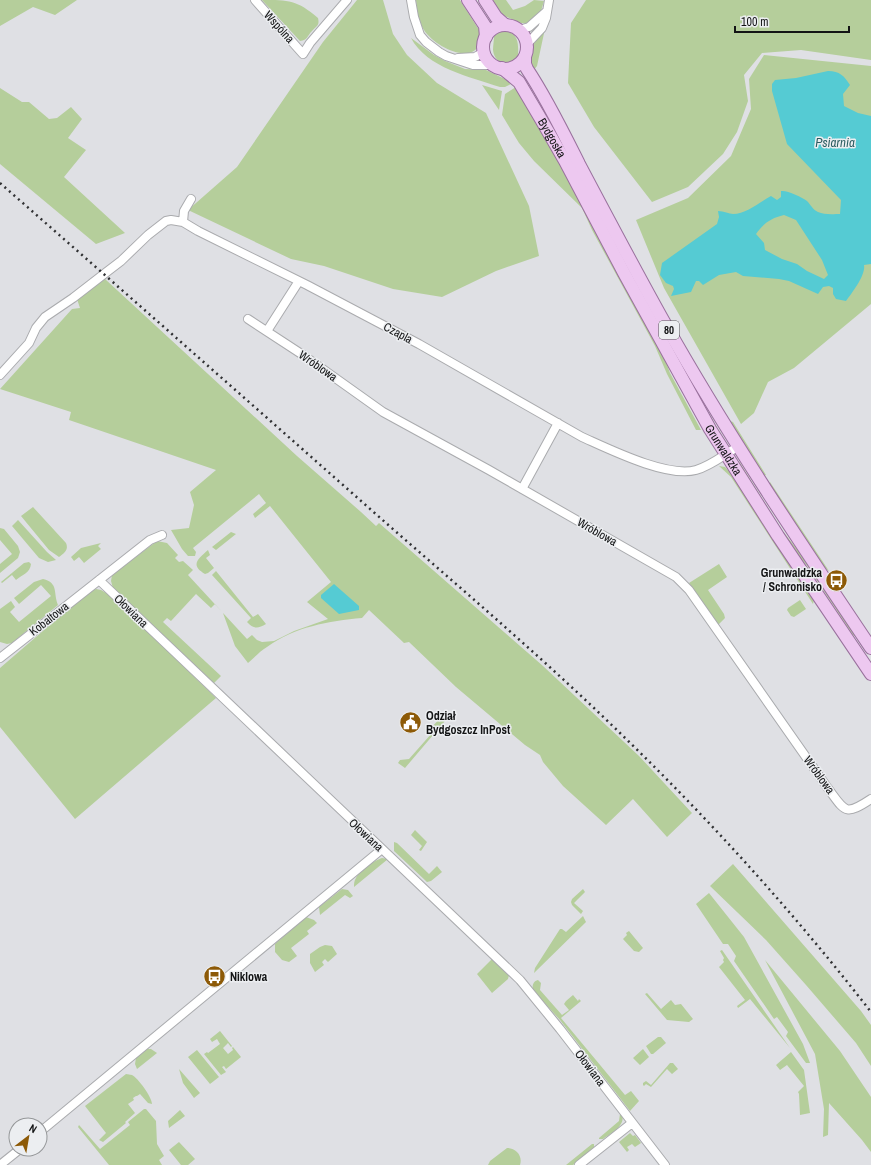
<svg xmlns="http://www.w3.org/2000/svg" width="871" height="1165" font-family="'Archivo Narrow',sans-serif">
  <rect width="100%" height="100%" fill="#dfe0e4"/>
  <path fill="#b5ce9b" d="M 0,0 L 77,0 L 55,15 L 33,7 L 0,26 Z
    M 262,0 C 289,0 297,0 318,18 C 320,26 316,26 312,31 C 307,36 308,40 300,41 Z
    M 357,0 L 383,0 L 393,34 L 407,55 L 437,83 L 486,113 L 529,206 L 539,256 L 496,271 L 442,297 L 393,289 L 324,266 L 291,259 L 188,210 L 237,167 L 323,42 Z
    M 416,0 L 460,0 L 481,33 C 482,70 436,49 424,30 C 418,21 417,11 416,0 Z
    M 493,0 L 506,0 L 513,10 L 525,6 L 534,0 L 544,1 L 541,11 L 527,23 L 521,23 L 502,15 Z
    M 586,0 L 871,0 L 871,60 L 801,50 L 762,53 L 744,75 L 748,101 L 737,132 L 723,154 L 688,187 L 652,202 L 594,127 L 568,83 L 571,23 Z
    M 546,24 L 537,66 L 533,71 C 525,52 536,39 546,24 Z
    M 501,31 C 521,31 518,46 518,60 C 508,68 494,63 493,50 C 493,45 494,41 494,36 Z
    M 411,38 L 434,55 L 445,61 L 465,69 L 486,70 L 513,83 L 505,87 L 500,87 C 470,77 427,68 411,38 Z
    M 764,55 L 871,66 L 871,304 L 794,368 L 768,382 L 754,413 L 741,424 L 664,288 L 636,220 L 688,198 L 731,156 L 751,109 L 749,79 Z
    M 482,85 L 502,91 L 499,110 Z
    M 516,87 L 533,113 L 662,351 L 670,373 L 701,430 L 696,430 L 667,374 L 655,346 L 592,230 L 582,208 L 534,161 L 519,143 L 502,115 L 505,94 Z
    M 0,88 L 22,102 L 29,102 L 49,119 L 57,118 L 71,107 L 82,119 L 68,138 L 86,150 L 64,177 L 125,233 L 96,244 L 0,164 Z
    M 105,279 L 297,456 L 361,512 L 376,526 L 379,523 L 543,666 L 639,756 L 692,813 L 667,837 L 633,799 L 606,825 L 563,786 L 543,762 L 540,755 L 525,745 L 456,687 L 409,642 L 404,643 L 369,610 L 362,618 C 329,621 294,627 267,647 C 260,651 254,658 248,663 L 235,646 L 223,613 L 215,604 L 211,608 L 196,594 L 171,621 L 167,618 L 163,622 L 221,676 L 214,683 L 113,588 L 111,581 L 112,575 L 157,541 L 167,543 L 178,555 L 175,558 L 179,562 L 183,561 L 193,570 L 188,575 L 247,639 L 252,635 L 257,640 L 262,642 L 274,641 L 294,631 L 328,619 L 307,602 L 331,582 L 270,506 L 255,518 L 253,514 L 266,503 L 259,494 L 193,548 L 196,552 L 195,556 L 188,556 L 182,549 L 171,530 L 189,528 L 194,505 L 190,492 L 216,470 L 69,420 L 71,412 L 0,389 L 72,309 L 80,308 L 77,299 Z
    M 730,421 L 733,422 L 766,475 L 763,476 Z
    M 735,459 L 740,463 L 781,529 L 812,568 L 859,639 L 853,635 L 808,567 L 781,534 Z
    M 719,466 L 725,467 L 730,472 L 814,600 L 813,604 L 731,477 Z
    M 770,482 L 829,571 L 819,563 L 769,486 Z
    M 33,507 L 66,543 C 69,550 64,553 59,557 L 49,550 L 21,516 Z
    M 18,520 L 47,552 L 56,560 L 48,562 L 39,558 L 12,526 Z
    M 0,528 L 4,529 L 18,546 L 20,552 L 18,558 L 0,573 L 0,564 L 12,554 L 0,540 Z
    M 231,532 L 236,534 L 216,550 L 212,547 Z
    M 101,543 L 98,546 L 101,549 L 84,563 L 79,557 L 74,561 L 71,557 L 81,548 Z
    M 208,550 L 210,555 L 206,558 L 214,568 L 208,573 L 205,574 C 189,565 199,558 208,550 Z
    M 29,562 L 31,564 C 30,573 23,574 16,580 L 12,575 L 2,583 L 1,582 L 24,563 Z
    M 719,564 L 727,577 L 708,590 L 724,614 L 725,618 L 718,625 L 689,583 Z
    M 216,571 L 253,617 L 258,614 L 266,624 C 258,629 253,629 247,622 L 251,618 L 212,575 Z
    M 43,579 C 59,583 53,593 58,605 L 12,643 L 7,644 L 0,642 L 0,609 L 11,601 L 15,607 L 10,612 L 19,622 L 51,596 L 41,585 L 19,604 L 14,598 L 34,582 Z
    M 96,589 L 101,590 L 111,596 L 216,698 L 75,819 L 0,727 L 0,668 L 51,624 C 60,611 82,595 96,589 Z
    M 800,600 L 806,609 L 794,617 L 791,616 L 787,610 L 788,608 Z
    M 447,711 L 451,714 L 405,768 L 398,763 L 400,760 L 409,759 L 432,733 L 429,730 Z
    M 415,830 L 427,842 L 421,851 L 419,850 L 422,846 L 411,835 Z
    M 394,842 L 397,843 L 429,874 L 437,866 L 442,872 L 431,881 L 427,882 L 394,851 Z
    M 382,858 L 388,859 L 354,887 C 354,884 354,881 356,878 C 359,871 375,860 382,858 Z
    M 733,864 L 861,1011 L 871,1025 L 871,1066 L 856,1043 L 806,985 L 766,940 L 710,886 Z
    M 342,889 L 348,890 L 353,896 L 350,898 L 345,895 L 320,915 L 319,907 Z
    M 583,889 L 585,892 L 574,903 L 583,911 L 581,914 L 572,905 L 571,902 L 572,899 Z
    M 709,893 L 744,937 L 803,1044 L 810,1063 L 806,1063 L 786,1036 L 788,1032 L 777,1017 L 774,1019 L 734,961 L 736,956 L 728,944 L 723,944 L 696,904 Z
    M 583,916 L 586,922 L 534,973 L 535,968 L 560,929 L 562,929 L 566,932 Z
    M 306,917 L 314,920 L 317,923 L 307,931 L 309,934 L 291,948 L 297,956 L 289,962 L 282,960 L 275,952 L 275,944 Z
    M 629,931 L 643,948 L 639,952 L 634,951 L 623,939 L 627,935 L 626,933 Z
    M 325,945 L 332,946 L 337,954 L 328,962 L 325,959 L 322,962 L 324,965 L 315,972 L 310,963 L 310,954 L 320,947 Z
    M 722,950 L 790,1048 L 750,999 L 738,1008 L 737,1006 L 745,1000 L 719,967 L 724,962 L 723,960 L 724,958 L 720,951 Z
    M 492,959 L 509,975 L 508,979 L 492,993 L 477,974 Z
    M 765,960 L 840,1051 L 871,1097 L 871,1152 L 862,1140 L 829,1103 L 828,1135 L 823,1137 L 824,1109 L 815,1054 Z
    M 538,980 L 541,983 L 540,990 L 562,1015 L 569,1010 L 564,1004 L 566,1001 L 573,995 L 578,1001 L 579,999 L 581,1001 L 561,1018 L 625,1095 L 631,1091 L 639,1101 L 630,1111 L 560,1020 L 533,990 C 532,986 533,981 538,980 Z
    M 647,993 L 661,1009 L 671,1000 L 675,1005 L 681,1004 L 693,1019 L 689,1022 L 667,1020 L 645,994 Z
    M 220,1031 L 232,1046 L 231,1047 L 228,1043 L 223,1048 L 228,1054 L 233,1050 L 232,1048 L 233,1047 L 241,1057 L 226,1069 L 224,1066 L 222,1067 L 226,1072 L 221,1075 L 204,1054 L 207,1052 L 208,1053 L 220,1044 L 217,1039 L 212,1042 L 210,1039 Z
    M 658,1037 L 661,1037 L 666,1043 L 653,1054 L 651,1054 L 646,1046 Z
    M 147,1049 L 151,1049 L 157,1053 L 137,1069 L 135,1064 L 136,1058 Z
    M 643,1049 L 649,1057 L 640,1065 L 633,1058 Z
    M 197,1050 L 219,1077 L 210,1084 L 188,1057 Z
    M 791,1052 L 804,1070 L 810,1113 L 800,1115 L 799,1094 L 798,1092 L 804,1086 L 787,1065 L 780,1070 L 776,1065 Z
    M 670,1063 L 673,1063 L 678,1069 L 672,1074 L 667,1069 L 651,1087 L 646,1084 L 644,1086 L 643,1085 L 643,1083 L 646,1081 L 651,1085 Z
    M 179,1069 L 200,1093 L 194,1098 L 183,1083 Z
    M 126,1074 C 126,1074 132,1075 132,1075 C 138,1078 152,1097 152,1104 L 148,1103 L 140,1094 L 137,1096 L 136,1096 L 133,1098 L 134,1100 L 128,1104 L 135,1113 L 125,1122 L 126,1123 L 103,1142 L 99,1140 L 106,1133 L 85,1106 Z
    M 144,1109 L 146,1109 L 156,1121 L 157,1144 L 164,1156 L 159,1160 L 162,1165 L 109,1165 L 78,1127 L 79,1125 L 100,1149 L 130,1125 L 128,1122 Z
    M 180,1110 L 185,1116 L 169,1128 L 168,1121 Z
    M 620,1114 L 622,1114 C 626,1126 611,1133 603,1139 L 599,1139 L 599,1138 L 619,1121 Z
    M 630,1133 L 633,1136 L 635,1135 L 641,1143 L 635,1147 L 632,1144 L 627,1147 L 629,1150 L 627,1152 L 619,1142 Z
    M 179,1142 L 195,1159 L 188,1165 L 181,1165 L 169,1150 Z
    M 592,1144 L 594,1144 L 594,1147 L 573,1165 L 566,1165 Z
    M 507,1148 C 516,1148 523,1156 520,1165 L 488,1165 L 490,1161 Z"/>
  <path fill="#55cbd3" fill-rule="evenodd" d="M 828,71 C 840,71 844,76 850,85 L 843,94 L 844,106 L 858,113 L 871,116 L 871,264 L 864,265 C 866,275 852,293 846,301 L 836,299 L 833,294 L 833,288 L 829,286 L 823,287 L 818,294 L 789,281 L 779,279 L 743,276 L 736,272 L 719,275 L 703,285 L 699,281 L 696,281 L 691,292 L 671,296 L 674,289 L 673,286 L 666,283 L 660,275 L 662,263 L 717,224 L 719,217 L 718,211 C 724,211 729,214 733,214 C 746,214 760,202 771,196 L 777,200 L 781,197 L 781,191 C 787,190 802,197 807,201 C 811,205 813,210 818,212 C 824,215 834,214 840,214 L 841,200 L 787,144 L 772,91 L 772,84 L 775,80 L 796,78 ZM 784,215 L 796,220 L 822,260 L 828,275 L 824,279 L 807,271 L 797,264 L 782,259 L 765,250 L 764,243 L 756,234 C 764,223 771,218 784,215 Z
    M 334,584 L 359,606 L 359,610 L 339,614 L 321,598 L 321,595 Z"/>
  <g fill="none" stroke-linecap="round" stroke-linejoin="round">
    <defs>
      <path id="minor" d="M 255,0 L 303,54 L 310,43 L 347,0
        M 411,0 L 414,17 L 420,35 L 426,42 L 439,52 L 446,56 L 473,65 L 493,65
        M 519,30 L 529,27 L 547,11
        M 527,44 L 542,28 L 546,18 L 549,0
        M 458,58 L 475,57 L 484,52
        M 183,222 L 184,211 L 191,199
        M 248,319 L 303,355 L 383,412 L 489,470 L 676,577 L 689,590 L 827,787 C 845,811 844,817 871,799
        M 267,331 L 299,281
        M 0,375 L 29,343 L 36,328 L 45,317 L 73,298 L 104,274 L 121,261 L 148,235 L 166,221 L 171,220 L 183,222 L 198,231 L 307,285 L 419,344 L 582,437 C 609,449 667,478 696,470 C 711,466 725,454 739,446
        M 522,489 L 558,423
        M 99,580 L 520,980 L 560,1029 L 665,1165
        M 0,658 L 150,540 L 162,535
        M 40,1132 L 382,849
        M 0,1165 L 20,1149
        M 579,1165 L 632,1123"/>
      <g id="primary">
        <path d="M 468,0 L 485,26 L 486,37"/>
        <path d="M 485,0 L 496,17 L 505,25"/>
        <circle cx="505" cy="47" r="22"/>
        <path d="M 525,57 L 525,64 L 527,69 C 547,99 563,132 579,164 C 607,217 635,270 664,322 C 727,434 799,541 871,648"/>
        <path id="s1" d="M 502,68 L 519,82 L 542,121 L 565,161 L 624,273 L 710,429 L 778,536 L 871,674"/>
      </g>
    </defs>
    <use href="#minor" stroke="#aaabae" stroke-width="10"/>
    <use href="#primary" stroke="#99719d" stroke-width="14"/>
    <use href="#minor" stroke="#fff" stroke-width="8"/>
    <use href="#primary" stroke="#edc8f0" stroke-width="12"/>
    <path stroke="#303133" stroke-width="2.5" stroke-dasharray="2 4" stroke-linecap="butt" d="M 0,183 C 129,296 257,409 386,523 C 465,592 545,660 620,733 C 710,820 794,913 871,1012"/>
  </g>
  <defs>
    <symbol id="bus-disc" viewBox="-11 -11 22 22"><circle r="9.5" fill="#8d5a07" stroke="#eceef1"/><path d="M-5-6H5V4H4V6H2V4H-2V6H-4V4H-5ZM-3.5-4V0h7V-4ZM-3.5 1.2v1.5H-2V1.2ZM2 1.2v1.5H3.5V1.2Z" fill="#fff"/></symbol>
    <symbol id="civic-disc" viewBox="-11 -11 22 22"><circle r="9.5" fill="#8d5a07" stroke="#eceef1"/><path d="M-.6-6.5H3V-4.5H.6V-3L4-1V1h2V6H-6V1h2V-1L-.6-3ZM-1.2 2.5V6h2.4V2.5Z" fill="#fff"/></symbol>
  </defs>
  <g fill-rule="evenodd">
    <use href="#bus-disc" x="824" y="568" width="25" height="25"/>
    <use href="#civic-disc" x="398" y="710" width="25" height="25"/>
    <use href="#bus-disc" x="202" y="964" width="25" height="25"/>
  </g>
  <g text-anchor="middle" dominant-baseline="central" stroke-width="3" stroke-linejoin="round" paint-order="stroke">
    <rect fill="#eceef1" stroke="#545557" stroke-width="1" x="659" y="321" width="20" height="18" rx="3"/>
    <g font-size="11" font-weight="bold" fill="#131415">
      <text x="669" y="330">80</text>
    </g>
    <g font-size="12" fill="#131415" stroke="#eceef1">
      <text transform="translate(279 27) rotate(48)">Wspólna</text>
      <text stroke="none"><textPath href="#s1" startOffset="87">Bydgoska</textPath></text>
      <text transform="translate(398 333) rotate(28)">Czapla</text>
      <text transform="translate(318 366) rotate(35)">Wróblowa</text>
      <text stroke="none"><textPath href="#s1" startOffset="443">Grunwaldzka</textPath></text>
      <text transform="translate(597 532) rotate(30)">Wróblowa</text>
      <text transform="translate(131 611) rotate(44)">Ołowiana</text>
      <text transform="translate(49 619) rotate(-38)">Kobaltowa</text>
      <text transform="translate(819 775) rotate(54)">Wróblowa</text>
      <text transform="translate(366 835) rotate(43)">Ołowiana</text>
      <text transform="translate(590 1068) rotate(53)">Ołowiana</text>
    </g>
    <g font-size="12" font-weight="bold" fill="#131415" stroke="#eceef1" text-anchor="start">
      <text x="822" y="573" text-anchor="end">Grunwaldzka<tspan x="822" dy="14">/ Schronisko</tspan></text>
      <text x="426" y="716">Odział<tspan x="426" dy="14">Bydgoszcz InPost</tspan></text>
      <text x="230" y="977">Niklowa</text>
    </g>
    <g font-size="13" font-style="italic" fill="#2c5e62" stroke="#eceef1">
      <text x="835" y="142">Psiarnia</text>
    </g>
  </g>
  <g transform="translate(28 1137) rotate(31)"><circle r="19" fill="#eceef1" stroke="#959799"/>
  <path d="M0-3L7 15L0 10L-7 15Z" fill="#8d5a07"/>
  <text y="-6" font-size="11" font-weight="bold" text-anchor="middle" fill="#131415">N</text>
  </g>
  <path d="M735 26v6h114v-6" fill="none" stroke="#131415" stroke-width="2"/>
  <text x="741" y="26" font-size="12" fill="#131415" stroke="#eceef1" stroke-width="3" paint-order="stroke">100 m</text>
</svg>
